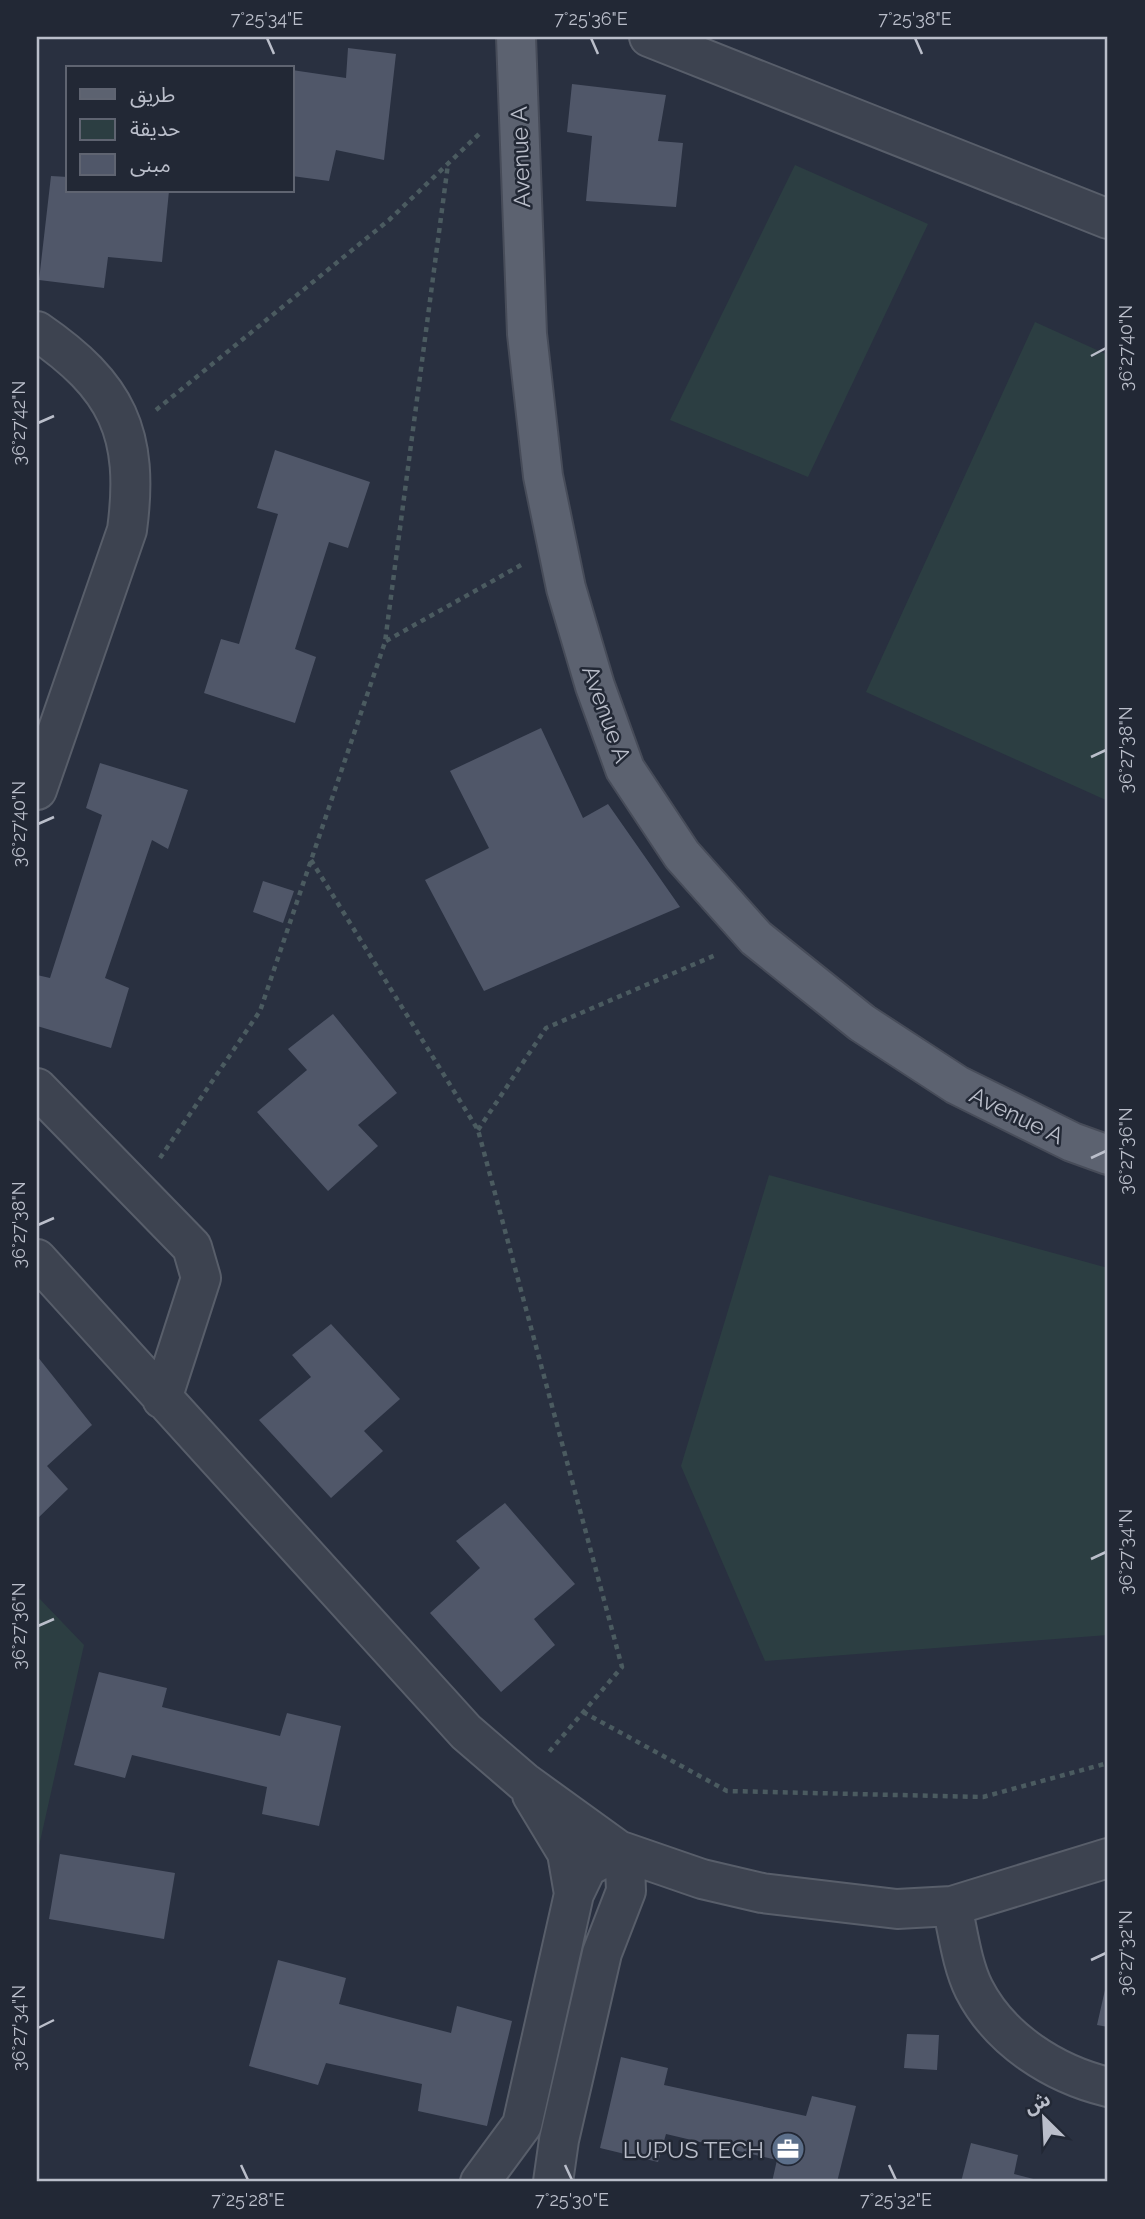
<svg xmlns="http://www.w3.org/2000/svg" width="1145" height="2219" font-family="Raleway,'Noto Sans Arabic',sans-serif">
  <rect width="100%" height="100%" fill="#293040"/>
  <path fill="#2c3e42" d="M 795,165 L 928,224 L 808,477 L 670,420 Z
    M 1035,322 L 1108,355 L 1108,801 L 866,692 Z
    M 769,1175 L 1108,1268 L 1108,1635 L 765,1661 L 681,1466 Z
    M 37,1596 L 84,1645 L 37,1855 Z"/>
  <path fill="#505769" d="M 348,48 L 396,54 L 384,160 L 336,150 L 329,181 L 292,176 L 292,70 L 346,78 Z
    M 572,84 L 666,95 L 658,141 L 683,143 L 676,207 L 586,201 L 592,136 L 567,132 Z
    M 51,176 L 68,177 L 68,191 L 169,191 L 162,262 L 108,257 L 104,288 L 39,280 Z
    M 275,450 L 370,482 L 348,548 L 329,542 L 295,649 L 316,657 L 295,723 L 204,693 L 221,639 L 239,644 L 278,514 L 257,508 Z
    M 541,728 L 583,818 L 608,804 L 680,907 L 484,991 L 425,880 L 489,848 L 450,771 Z
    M 100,763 L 188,790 L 168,849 L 152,840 L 105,978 L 129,988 L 111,1048 L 37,1026 L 37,975 L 50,978 L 102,815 L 86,808 Z
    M 263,881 L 294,891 L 283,923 L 253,912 Z
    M 333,1014 L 397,1093 L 358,1125 L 378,1146 L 328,1191 L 257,1112 L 307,1070 L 288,1049 Z
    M 331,1324 L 400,1399 L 364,1431 L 383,1451 L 331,1498 L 259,1420 L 311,1377 L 292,1355 Z
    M 37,1356 L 92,1425 L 47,1466 L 68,1489 L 37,1519 Z
    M 505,1503 L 575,1584 L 534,1619 L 555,1645 L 501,1692 L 430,1613 L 480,1568 L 456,1541 Z
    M 99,1672 L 167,1688 L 162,1707 L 280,1736 L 287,1713 L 341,1726 L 319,1826 L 262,1814 L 267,1787 L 132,1755 L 125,1778 L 74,1765 Z
    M 60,1854 L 175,1873 L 164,1939 L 49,1919 Z
    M 278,1960 L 346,1978 L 339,2004 L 451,2033 L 457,2006 L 512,2021 L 487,2126 L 418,2111 L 422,2084 L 326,2063 L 318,2085 L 249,2066 Z
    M 1107,1981 L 1108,1981 L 1108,2027 L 1097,2025 Z
    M 907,2034 L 939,2035 L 937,2070 L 904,2068 Z
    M 621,2057 L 668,2068 L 664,2085 L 806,2116 L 812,2096 L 856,2106 L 837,2182 L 772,2182 L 777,2160 L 666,2134 L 658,2162 L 600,2148 Z
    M 971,2143 L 1018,2155 L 1014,2174 L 1045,2182 L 961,2182 Z"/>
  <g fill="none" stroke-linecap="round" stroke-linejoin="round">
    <defs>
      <path id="minor" d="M 649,37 L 1108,219
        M 37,331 C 117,386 140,433 127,530 L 37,790
        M 37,1088 L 192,1247 L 201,1278 L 162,1399
        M 37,1259 L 466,1732 L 524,1782 L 618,1850 L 702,1879 L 762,1893 L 897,1909 L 952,1906 L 1108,1858
        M 532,1795 L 567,1853 L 574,1894
        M 952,1906 C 958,1932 962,1965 974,1989 C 1000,2040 1054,2074 1108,2087
        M 480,2182 L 522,2125 L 574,1894 L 587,1867 L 618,1850 L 625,1866 L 626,1891 L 602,1953 L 559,2140 L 553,2182"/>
      <path id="major" d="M 516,37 L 527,334 L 543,476 L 566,588 L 595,686 L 625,769 L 682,855 L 756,938 L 862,1023 L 957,1085 L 1072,1142 L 1108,1155"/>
    </defs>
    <use href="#minor" stroke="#585e6a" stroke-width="42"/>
    <use href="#major" stroke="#474c59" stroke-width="42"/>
    <path stroke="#4b5b60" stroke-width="4.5" stroke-dasharray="5 5" stroke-linecap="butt" d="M 156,410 L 389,220 L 479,134
      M 386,641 L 521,565
      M 311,860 L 478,1130 L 622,1667 L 549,1752
      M 478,1130 L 546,1028 L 718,954
      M 160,1158 L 260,1011 L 385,642 L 448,164
      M 583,1712 L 727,1791 L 983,1797 L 1108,1763"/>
    <use href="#minor" stroke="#3d4350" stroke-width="38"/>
    <use href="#major" stroke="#5c6270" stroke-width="38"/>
  </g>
  <path fill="none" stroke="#babeca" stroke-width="2.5" d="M 267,38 L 274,54M 591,38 L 598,54M 915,38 L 922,54M 1091,356 L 1106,348M 38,423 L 54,416M 1091,757 L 1106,750M 38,824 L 54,817M 1091,1158 L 1106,1151M 38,1225 L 54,1218M 1091,1559 L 1106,1552M 38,1626 L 54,1619M 1091,1960 L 1106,1953M 38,2028 L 54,2020M 241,2165 L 248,2180M 565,2165 L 572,2180M 889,2165 L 896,2180"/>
  <defs>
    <symbol id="office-disc" viewBox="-11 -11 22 22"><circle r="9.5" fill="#5c6f8a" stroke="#222835"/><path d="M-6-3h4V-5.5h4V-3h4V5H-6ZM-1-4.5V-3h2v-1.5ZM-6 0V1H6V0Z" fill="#fff"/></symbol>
  </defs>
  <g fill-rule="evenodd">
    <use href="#office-disc" x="769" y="2130" width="38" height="38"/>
  </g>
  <g text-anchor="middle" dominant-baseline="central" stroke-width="5" stroke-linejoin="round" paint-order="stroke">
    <g font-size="23" fill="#babeca" stroke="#222835">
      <text transform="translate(520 157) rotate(-92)">Avenue A</text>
      <text transform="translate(607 714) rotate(70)">Avenue A</text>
      <text transform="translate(1017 1115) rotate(26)">Avenue A</text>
    </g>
    <g font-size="23" fill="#babeca" stroke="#222835" text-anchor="end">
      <text x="764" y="2149">LUPUS TECH</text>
    </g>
  </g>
  <rect width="1145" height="2219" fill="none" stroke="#222835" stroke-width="77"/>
  <rect x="66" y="66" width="228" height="126" fill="#222835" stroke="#5f6471" stroke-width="2"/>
  <rect x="80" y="89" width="35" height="10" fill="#5c6270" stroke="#5f6471" stroke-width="2"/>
  <text x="130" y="102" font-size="21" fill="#babeca">طريق</text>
  <rect x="80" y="119" width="35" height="21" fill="#2c3e42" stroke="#5f6471" stroke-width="2"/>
  <text x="130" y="136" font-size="21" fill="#babeca">حديقة</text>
  <rect x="80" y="154" width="35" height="21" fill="#505769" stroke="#5f6471" stroke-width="2"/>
  <text x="130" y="172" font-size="21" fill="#babeca">مبنى</text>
  <g transform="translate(1044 2118) rotate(336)" stroke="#222835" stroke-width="5" paint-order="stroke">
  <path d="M0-5L12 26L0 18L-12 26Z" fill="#babeca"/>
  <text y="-10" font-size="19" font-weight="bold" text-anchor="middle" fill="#babeca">ش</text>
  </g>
  <rect x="38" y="38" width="1068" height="2142" fill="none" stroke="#babeca" stroke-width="2.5"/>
  <g font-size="18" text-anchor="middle" fill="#babeca">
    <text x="267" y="25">7°25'34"E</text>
    <text x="591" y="25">7°25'36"E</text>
    <text x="915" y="25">7°25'38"E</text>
    <text transform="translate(1126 348) rotate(-90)" y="6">36°27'40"N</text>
    <text transform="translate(19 423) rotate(-90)" y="6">36°27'42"N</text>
    <text transform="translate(1126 750) rotate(-90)" y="6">36°27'38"N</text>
    <text transform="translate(19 824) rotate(-90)" y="6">36°27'40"N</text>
    <text transform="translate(1126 1151) rotate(-90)" y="6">36°27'36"N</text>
    <text transform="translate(19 1225) rotate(-90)" y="6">36°27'38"N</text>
    <text transform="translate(1126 1552) rotate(-90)" y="6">36°27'34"N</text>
    <text transform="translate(19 1626) rotate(-90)" y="6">36°27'36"N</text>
    <text transform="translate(1126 1953) rotate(-90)" y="6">36°27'32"N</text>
    <text transform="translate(19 2028) rotate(-90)" y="6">36°27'34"N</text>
    <text x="248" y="2206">7°25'28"E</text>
    <text x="572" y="2206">7°25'30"E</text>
    <text x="896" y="2206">7°25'32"E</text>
  </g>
</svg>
